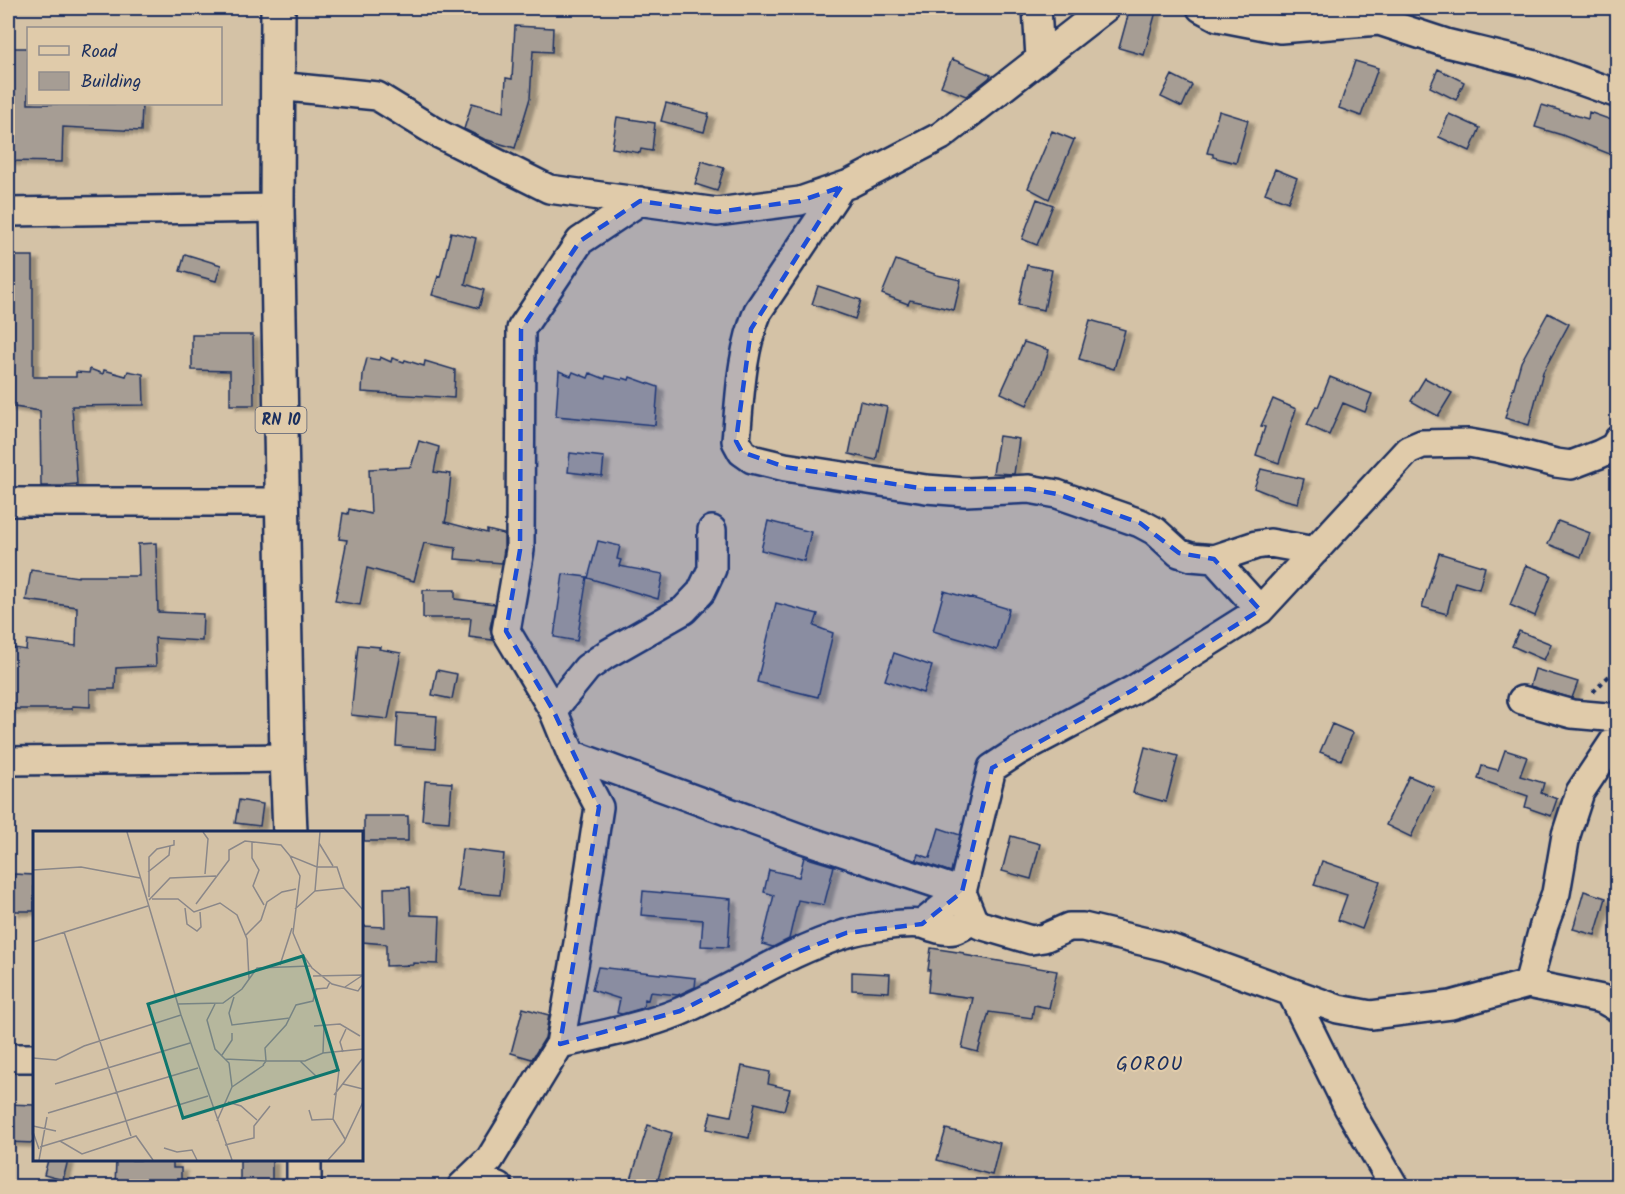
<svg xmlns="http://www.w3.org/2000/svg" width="1625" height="1194" font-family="Kalam,sans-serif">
  <defs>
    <filter id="shadow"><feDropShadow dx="6" dy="4" stdDeviation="1.5" flood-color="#0004"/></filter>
  </defs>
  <rect width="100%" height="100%" fill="#d4c2a6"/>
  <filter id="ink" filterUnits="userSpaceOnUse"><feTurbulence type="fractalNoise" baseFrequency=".0167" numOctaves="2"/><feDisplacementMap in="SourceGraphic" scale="12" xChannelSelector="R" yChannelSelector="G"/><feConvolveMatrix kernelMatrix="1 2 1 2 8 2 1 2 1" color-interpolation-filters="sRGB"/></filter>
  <g filter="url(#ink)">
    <path fill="#a69d94" stroke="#1b2f5e" stroke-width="1.5" filter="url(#shadow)" d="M 1130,8 L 1157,8 L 1144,55 L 1119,48 Z
      M 515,26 L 553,28 L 552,52 L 533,51 L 530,98 L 515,148 L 484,139 L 464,129 L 472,103 L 504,112 L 506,78 L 512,79 Z
      M 8,48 L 28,48 L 28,104 L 142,104 L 141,131 L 63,127 L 62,162 L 8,161 Z
      M 952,59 L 991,75 L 989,78 L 966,96 L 941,86 Z
      M 1355,61 L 1378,68 L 1361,116 L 1339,108 Z
      M 1438,69 L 1464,82 L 1456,100 L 1430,87 Z
      M 1172,75 L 1192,85 L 1182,107 L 1161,97 Z
      M 666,103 L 709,114 L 704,132 L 661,121 Z
      M 1542,105 L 1588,119 L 1589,112 L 1617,122 L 1617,157 L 1562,135 L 1535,127 Z
      M 1219,111 L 1248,120 L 1236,163 L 1213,157 L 1213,154 L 1207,153 Z
      M 1449,114 L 1480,128 L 1470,151 L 1439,137 Z
      M 617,117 L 655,123 L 652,151 L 641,149 L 640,153 L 612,148 Z
      M 1052,131 L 1074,140 L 1049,199 L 1028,188 Z
      M 702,161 L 724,168 L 717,191 L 695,184 Z
      M 1275,169 L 1297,178 L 1288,202 L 1265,193 Z
      M 1037,199 L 1053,205 L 1037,245 L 1022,239 Z
      M 451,232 L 476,238 L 465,284 L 484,290 L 479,308 L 432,295 L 438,276 L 440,277 Z
      M 185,254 L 221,265 L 216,281 L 180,271 Z
      M 8,256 L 33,256 L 33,377 L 76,377 L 76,372 L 89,373 L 90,369 L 103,374 L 104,370 L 126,376 L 128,371 L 143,374 L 144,405 L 72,406 L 77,484 L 66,485 L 66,486 L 41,486 L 40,411 L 8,406 Z
      M 896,260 L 937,275 L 961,280 L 954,310 L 910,300 L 908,304 L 882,294 Z
      M 1027,265 L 1052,270 L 1044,310 L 1018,305 Z
      M 818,286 L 861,300 L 855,319 L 812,304 Z
      M 1548,313 L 1569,324 L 1543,372 L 1529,425 L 1505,418 L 1521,362 Z
      M 1090,320 L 1125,330 L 1114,369 L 1079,359 Z
      M 192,335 L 253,335 L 254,405 L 230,405 L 230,371 L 192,370 Z
      M 1024,342 L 1049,350 L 1042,373 L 1027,405 L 1001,393 Z
      M 380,357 L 391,362 L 392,358 L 404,362 L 405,360 L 424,366 L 425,361 L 455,370 L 454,398 L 362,392 L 363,374 L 367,358 L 379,360 Z
      M 559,371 L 571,376 L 573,372 L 588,378 L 590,373 L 605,379 L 606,376 L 622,380 L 623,378 L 629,380 L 630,377 L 658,387 L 655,425 L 556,416 Z
      M 1330,377 L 1372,394 L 1365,412 L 1343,403 L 1329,435 L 1307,425 L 1316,406 L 1318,407 Z
      M 1425,378 L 1452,393 L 1438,416 L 1411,401 Z
      M 1273,399 L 1296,409 L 1279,463 L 1256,455 L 1265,427 L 1261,426 Z
      M 860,401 L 887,407 L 876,460 L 849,454 Z
      M 999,436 L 1019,439 L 1014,474 L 993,473 Z
      M 419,441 L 439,447 L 434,472 L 451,474 L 447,514 L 445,522 L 487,533 L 487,530 L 504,534 L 504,549 L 502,563 L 455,559 L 456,548 L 424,543 L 414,581 L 367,568 L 360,605 L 335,601 L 347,540 L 339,539 L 343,513 L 348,514 L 349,509 L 371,514 L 369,469 L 411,467 Z
      M 570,453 L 604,457 L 602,476 L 568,472 Z
      M 1261,469 L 1304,479 L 1298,503 L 1282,499 L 1254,488 Z
      M 768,521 L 811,532 L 804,561 L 761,550 Z
      M 1558,521 L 1590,533 L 1581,557 L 1548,544 Z
      M 598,541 L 620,546 L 617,559 L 621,560 L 619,566 L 663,574 L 658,599 L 588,578 Z
      M 156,543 L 158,612 L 203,614 L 202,641 L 155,638 L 156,666 L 116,668 L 115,689 L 90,689 L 90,707 L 72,706 L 72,709 L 8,709 L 8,647 L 26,650 L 27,640 L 76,646 L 77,607 L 26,600 L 31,570 L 78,577 L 78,576 L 139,576 L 138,544 Z
      M 1439,553 L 1485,567 L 1479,589 L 1455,582 L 1447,614 L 1422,607 Z
      M 1526,565 L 1551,575 L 1535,616 L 1510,605 Z
      M 563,574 L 587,577 L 577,641 L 554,637 Z
      M 423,590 L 455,590 L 455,599 L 495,604 L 490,628 L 493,640 L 469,637 L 471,618 L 423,618 Z
      M 944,591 L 968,598 L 968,597 L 1009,609 L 997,650 L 933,631 Z
      M 776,603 L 818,614 L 814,626 L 833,633 L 818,697 L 757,682 Z
      M 1519,631 L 1551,644 L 1544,660 L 1512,646 Z
      M 358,645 L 380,647 L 379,649 L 401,653 L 388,719 L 351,715 Z
      M 894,653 L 932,666 L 923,693 L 885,680 Z
      M 1535,669 L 1578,682 L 1572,698 L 1530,686 Z
      M 437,670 L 457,674 L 452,699 L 432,695 Z
      M 398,713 L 437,716 L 435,749 L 396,746 Z
      M 1332,724 L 1353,733 L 1341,760 L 1320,752 Z
      M 1145,747 L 1178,756 L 1166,802 L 1133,793 Z
      M 1505,750 L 1527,757 L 1520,776 L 1544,783 L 1541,793 L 1557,799 L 1551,816 L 1525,807 L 1528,796 L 1478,779 L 1482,766 L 1498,770 Z
      M 1409,776 L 1434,787 L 1411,837 L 1386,825 Z
      M 425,781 L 452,783 L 449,822 L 422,820 Z
      M 239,800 L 263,804 L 260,826 L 235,823 Z
      M 364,816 L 408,816 L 408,841 L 364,841 Z
      M 939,828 L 960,835 L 951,872 L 916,860 L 918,854 L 930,858 Z
      M 1011,836 L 1040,844 L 1031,879 L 1002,871 Z
      M 462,849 L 504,854 L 500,895 L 457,891 Z
      M 804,857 L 834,866 L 824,905 L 798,900 L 789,939 L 773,947 L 762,944 L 774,895 L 764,892 L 769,870 L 799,877 Z
      M 1322,861 L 1380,881 L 1362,929 L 1338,920 L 1347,895 L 1314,885 Z
      M 14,874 L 34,875 L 34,911 L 13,911 Z
      M 410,887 L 411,915 L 440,916 L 438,964 L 413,963 L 413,965 L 386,966 L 386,944 L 362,942 L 362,926 L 385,927 L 384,888 Z
      M 643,891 L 731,899 L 728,947 L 701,946 L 703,920 L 641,915 Z
      M 1584,891 L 1606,898 L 1595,935 L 1573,929 Z
      M 931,948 L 964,953 L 964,955 L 1057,971 L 1049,1008 L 1034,1005 L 1032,1018 L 989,1012 L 978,1052 L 962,1048 L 973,998 L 928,992 L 930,970 L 928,970 Z
      M 598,967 L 696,978 L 695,987 L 678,995 L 650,992 L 648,1000 L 645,999 L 643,1008 L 622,1014 L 617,1013 L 620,999 L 592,990 Z
      M 852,972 L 890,974 L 889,992 L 852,990 Z
      M 523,1008 L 549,1015 L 545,1038 L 532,1059 L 511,1053 Z
      M 742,1066 L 770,1072 L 768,1084 L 790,1089 L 784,1110 L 755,1103 L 749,1138 L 707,1129 L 711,1112 L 731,1116 Z
      M 8,1104 L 34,1105 L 34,1143 L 8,1142 Z
      M 648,1125 L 672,1133 L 656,1186 L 629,1186 Z
      M 946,1129 L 1000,1143 L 992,1175 L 937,1160 Z
      M 48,1160 L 68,1160 L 63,1180 L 44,1175 Z
      M 116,1160 L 173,1160 L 173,1168 L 181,1168 L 181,1186 L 115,1186 Z
      M 240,1160 L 272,1160 L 272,1186 L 240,1186 Z"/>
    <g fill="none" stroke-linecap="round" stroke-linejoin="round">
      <defs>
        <path id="street" d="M 1037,8 L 1040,58
          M 1201,8 L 1218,17 L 1280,29 L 1379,21 L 1446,43 L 1536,65 L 1618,94
          M 277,86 L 377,96 L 439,134 L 549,189 L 717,212 L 800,201 L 849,184 L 941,136 L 1105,8
          M 841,187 L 758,311 C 741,352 740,397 736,441 L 742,452 L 752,459 L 785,467 L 926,489 L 965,492 L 1029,489 L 1057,494 L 1140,523 L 1155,531 L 1179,553 L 1191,557 L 1214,559 L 1256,545 L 1270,543 L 1315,551
          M 8,212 L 277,208
          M 8,502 L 283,502
          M 1214,559 L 1260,610
          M 1522,700 L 1572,714 L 1618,718
          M 553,710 L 587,668 L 607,654 L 684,610 L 701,592 L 712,569 L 712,530
          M 571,754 L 803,839 L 962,892 L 992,768 L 1018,751 L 1133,690 L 1260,610 L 1408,450 L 1422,444 L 1469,443 L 1497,448 L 1556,463 L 1571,465 L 1600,454 L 1614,447 L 1618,440
          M 8,761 L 287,758
          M 922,924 L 962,892 L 973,920 L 980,925 L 1031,940 L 1044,938 L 1069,927 L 1083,927 L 1167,947 L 1338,1009 L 1371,1015 L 1451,1005 L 1528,984 L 1602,999 L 1618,1008
          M 1528,984 L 1544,925 L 1556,893 L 1566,835 L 1580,792 L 1618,735
          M 1291,992 L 1348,1107 L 1394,1186
          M 560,1044 C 600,1035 642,1027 679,1012 C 735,988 786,952 845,934 C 863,928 903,922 922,924 C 926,925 931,927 935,928 C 953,934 958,929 973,920
          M 8,1058 L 34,1058
          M 473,1176 L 498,1186
          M 462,1186 L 490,1159 L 560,1044 L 579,937 L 599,807 L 571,754 L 553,710 L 506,631 L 520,550 L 521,329 L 580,241 L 640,201"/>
        <path id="primary" d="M 278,8 L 277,208 L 287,758 L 290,832
          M 304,1160 L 304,1186"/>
      </defs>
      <use href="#street" stroke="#1b2f5e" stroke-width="32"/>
      <use href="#primary" stroke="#1b2f5e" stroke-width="38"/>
      <path stroke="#1b2f5e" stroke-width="4" stroke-dasharray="4.5 4.5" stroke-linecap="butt" d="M 1593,692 L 1608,677 L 1618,671"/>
      <use href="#street" stroke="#e0cbaa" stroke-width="27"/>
      <use href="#primary" stroke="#e0cbaa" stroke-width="33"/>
    </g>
  </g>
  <path fill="#1d4ed8" fill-opacity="0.2" stroke="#1d4ed8" stroke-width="4.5" stroke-dasharray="12 8" stroke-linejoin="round" d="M 841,187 L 751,329 L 736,441 L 742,452 L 785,467 L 926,489 L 1029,489 L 1057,494 L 1140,523 L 1179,553 L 1214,559 L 1260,610 L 1133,690 L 992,768 L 962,892 L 922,924 L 846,933 L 795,953 L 680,1011 L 560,1044 L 599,807 L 553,710 L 506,631 L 520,550 L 521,329 L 580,241 L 640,201 L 717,212 L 800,201 Z"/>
  <g text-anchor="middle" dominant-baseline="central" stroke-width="4.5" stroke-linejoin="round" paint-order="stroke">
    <rect fill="#e0cbaa" stroke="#565e75" stroke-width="1.5" x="255.5" y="407" width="51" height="26" rx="4.5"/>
    <g font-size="16" font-weight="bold" fill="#1b2f5e">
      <text x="281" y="420">RN 10</text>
    </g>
    <g font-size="20" letter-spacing="1.5" fill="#1b2f5e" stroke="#e0cbaa">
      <text x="1150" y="1065">GOROU</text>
    </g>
  </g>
  <g transform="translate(33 831)">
    <rect width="330" height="330" fill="#d4c2a6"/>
    <path fill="none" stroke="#8a8789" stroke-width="1.5" d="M 94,1 L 148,184 L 199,329M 170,1 L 175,8 L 172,43M 219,11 L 219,27 L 226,39 L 220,55 L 231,74M 286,12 L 300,35M 257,25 L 267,45 L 260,102 L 268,121 L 279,137 L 299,153 L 325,160 L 330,153M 0,39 L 48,36 L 107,47M 115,41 L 136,24 L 137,15M 282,60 L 311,57M 116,66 L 116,26 L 124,18 L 141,14 L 141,9M 119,68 L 145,68 L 161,81 L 187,72 L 204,84 L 214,108 L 216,148M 116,69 L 137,47 L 183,45M 163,73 L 196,29 L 196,19 L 212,10 L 248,14 L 257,25 L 284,36 L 304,36 L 311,57 L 330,79M 152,77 L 154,93 L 164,100 L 168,96 L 167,81M 262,78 L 282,60 L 287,1M 31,101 L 98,305M 213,104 L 228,89 L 234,71 L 249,61 L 263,58M 0,111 L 115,75M 247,134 L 259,97M 280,145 L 330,144M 312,156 L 330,144M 201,166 L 196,182 L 199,194 L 257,187M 144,173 L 190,172 L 209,158 L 224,137 L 277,135M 182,173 L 174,189 L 182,218 L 196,232 L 199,256 L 184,290M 281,195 L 307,193 L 327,205M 310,221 L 307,211 L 313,198M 290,222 L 291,194M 301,222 L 306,239 L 300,288 L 312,308M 189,224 L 199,209 L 199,202M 0,227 L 23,229 L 51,215 L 148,184M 192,228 L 233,230 L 232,217 L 253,194 L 263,174 L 280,170 L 283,158 L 294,157 L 297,151M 267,230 L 284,246M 230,234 L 233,230 L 272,230 L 290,222 L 330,218M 22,253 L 157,212M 310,253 L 330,258M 199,256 L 231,234M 301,264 L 330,227M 195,271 L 208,275 L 224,289M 276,279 L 279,289 L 300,288M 15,282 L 165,237M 0,295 L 23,300M 0,301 L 6,318M 27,310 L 49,323 L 103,305 L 120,329M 192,314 L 221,307 L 221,295 L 237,275M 7,316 L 175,265M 131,317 L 144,321 L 159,319 L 164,329M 6,329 L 14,286M 295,329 L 311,311 L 330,271"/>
    <path fill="#0f766e" fill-opacity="0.15" stroke="#0f766e" stroke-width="3" d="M 270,125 L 305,239 L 150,287 L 115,173 Z"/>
    <rect width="330" height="330" fill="none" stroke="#1b2f5e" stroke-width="3"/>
  </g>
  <rect width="1625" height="1194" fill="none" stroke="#e0cbaa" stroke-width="30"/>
  <rect x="15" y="15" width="1595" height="1164" fill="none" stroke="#1b2f5e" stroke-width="2" filter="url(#ink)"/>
  <rect x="27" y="27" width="195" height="78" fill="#e0cbaa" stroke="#918d8c" stroke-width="1.5"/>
  <rect x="39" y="46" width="30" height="9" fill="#e0cbaa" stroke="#918d8c" stroke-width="1.5"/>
  <text x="81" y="57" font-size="18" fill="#1b2f5e">Road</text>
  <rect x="39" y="72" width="30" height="18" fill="#a69d94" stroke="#918d8c" stroke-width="1.5"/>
  <text x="81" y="87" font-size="18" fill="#1b2f5e">Building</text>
</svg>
